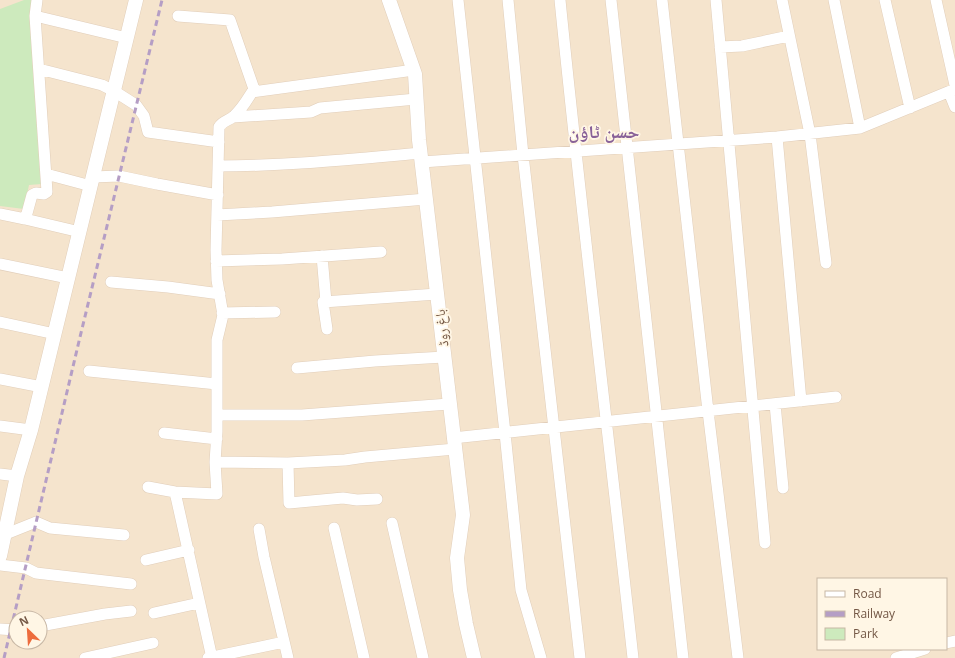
<svg xmlns="http://www.w3.org/2000/svg" width="955" height="658" font-family="'Open Sans','Noto Naskh Arabic',sans-serif">
  <rect width="100%" height="100%" fill="#fdf2de"/>
  <path fill="#f5e4cd" fill-rule="evenodd" d="M 0,0 L 955,0 L 955,658 L 0,658 ZM 818,579 L 946,579 L 946,649 L 818,649 ZM 16,618 L 40,618 L 40,642 L 16,642 Z"/>
  <path fill="#cdeabd" d="M 24,0 L 31,0 L 42,184 L 29,185 L 24,209 L 0,206 L 0,9 Z"/>
  <g fill="none" stroke-linecap="round" stroke-linejoin="round">
    <defs>
      <path id="minor" d="M 458,0 L 505,433 L 521,590 L 541,658
        M 508,0 L 523,155 L 580,658
        M 560,0 C 582,220 609,439 633,658
        M 611,0 L 683,658
        M 662,0 L 708,411 L 738,658
        M 716,0 L 765,543
        M 782,0 L 810,134 L 826,263
        M 834,0 L 860,128
        M 885,0 L 910,108
        M 936,0 L 955,85
        M 35,16 L 127,38
        M 720,47 L 742,46 L 789,36
        M 39,69 L 102,85 L 114,91 L 136,105 L 144,116 L 148,132 L 219,142
        M 252,92 L 414,70
        M 949,92 L 955,107
        M 233,117 L 311,112 L 320,108 L 416,99
        M 777,137 L 801,401
        M 422,162 L 777,137 L 860,128 L 955,89
        M 218,166 C 286,166 353,159 421,153
        M 46,174 L 91,186
        M 93,177 L 119,176 L 157,184 L 218,195
        M 0,214 L 25,219 L 26,217 L 32,195 L 36,193 L 44,194 L 47,192 L 35,16 L 37,0
        M 217,215 L 272,212 L 426,199
        M 25,219 L 80,232
        M 322,256 L 326,302
        M 216,261 L 282,259 L 381,252
        M 0,264 L 68,278
        M 111,282 L 168,287 L 220,294
        M 222,313 L 275,312
        M 0,322 L 55,334
        M 327,329 L 323,302 L 437,294
        M 297,368 L 375,361 L 444,357
        M 89,371 L 217,384
        M 0,379 L 42,387
        M 775,404 L 783,488
        M 217,415 L 302,415 L 449,404
        M 0,426 L 31,430
        M 164,433 L 217,439
        M 453,438 L 836,397
        M 215,462 L 288,463 L 345,460 L 365,457 L 455,449
        M 288,463 L 289,503 L 343,498 L 357,500 L 377,499
        M 0,474 L 17,476
        M 148,487 L 175,492 L 217,494 L 215,462 L 217,432 L 217,340 L 223,315 L 217,280 L 216,250 L 219,127 C 223,120 229,121 234,116 C 243,108 248,98 254,89 L 230,20 L 178,16
        M 175,492 L 212,658
        M 392,523 L 423,658
        M 334,528 L 364,658
        M 259,529 L 264,557 L 288,658
        M 0,535 L 6,534 L 36,522 L 50,528 L 124,535
        M 146,560 L 189,550
        M 0,565 L 26,568 L 36,573 L 131,584
        M 154,613 L 199,603
        M 40,626 L 105,614 L 131,611
        M 0,629 L 16,630
        M 946,643 L 955,641
        M 85,658 L 153,643
        M 208,658 L 284,642
        M 896,658 L 925,649"/>
      <path id="tertiary" d="M 389,0 L 415,74 L 419,140 L 463,515 L 457,558 L 460,590 L 466,624 L 474,658
        M 0,556 L 17,476 L 31,430 L 136,0"/>
    </defs>
    <use href="#minor" stroke="#e1ceba" stroke-width="12"/>
    <use href="#tertiary" stroke="#e1ceba" stroke-width="15"/>
    <use href="#minor" stroke="#fff" stroke-width="11"/>
    <use href="#tertiary" stroke="#fff" stroke-width="14"/>
    <path stroke="#b59ec5" stroke-width="3" stroke-dasharray="6 4" stroke-linecap="butt" d="M 4,658 L 80,337 L 162,0"/>
  </g>
  <g text-anchor="middle" dominant-baseline="central" stroke-width="3.5" stroke-linejoin="round" paint-order="stroke">
    <g font-size="14" fill="#745846" stroke="#fff6e5">
      <text transform="translate(441 328) rotate(-96)">باغ روڈ</text>
    </g>
    <g font-size="18" font-weight="bold" fill="#886198" stroke="#fff6e5">
      <text x="604" y="131">حسن ٹاؤن</text>
    </g>
  </g>
  <rect x="817" y="578" width="130" height="72" fill="#fff6e5" stroke="#c7b7a5"/>
  <rect x="825" y="591" width="20" height="6" fill="#ffffff" stroke="#c7b7a5"/>
  <text x="853" y="598" font-size="12" fill="#745846">Road</text>
  <rect x="825" y="611" width="20" height="6" fill="#b59ec5" stroke="#c7b7a5"/>
  <text x="853" y="618" font-size="12" fill="#745846">Railway</text>
  <rect x="825" y="628" width="20" height="12" fill="#cdeabd" stroke="#c7b7a5"/>
  <text x="853" y="638" font-size="12" fill="#745846">Park</text>
  <g transform="translate(28 630) rotate(335)"><circle r="19" fill="#fff6e5" stroke="#c7b7a5"/>
  <path d="M0-3L7 15L0 10L-7 15Z" fill="#ed6c3d"/>
  <text y="-6" font-size="11" font-weight="bold" text-anchor="middle" fill="#745846">N</text>
  </g>
</svg>
